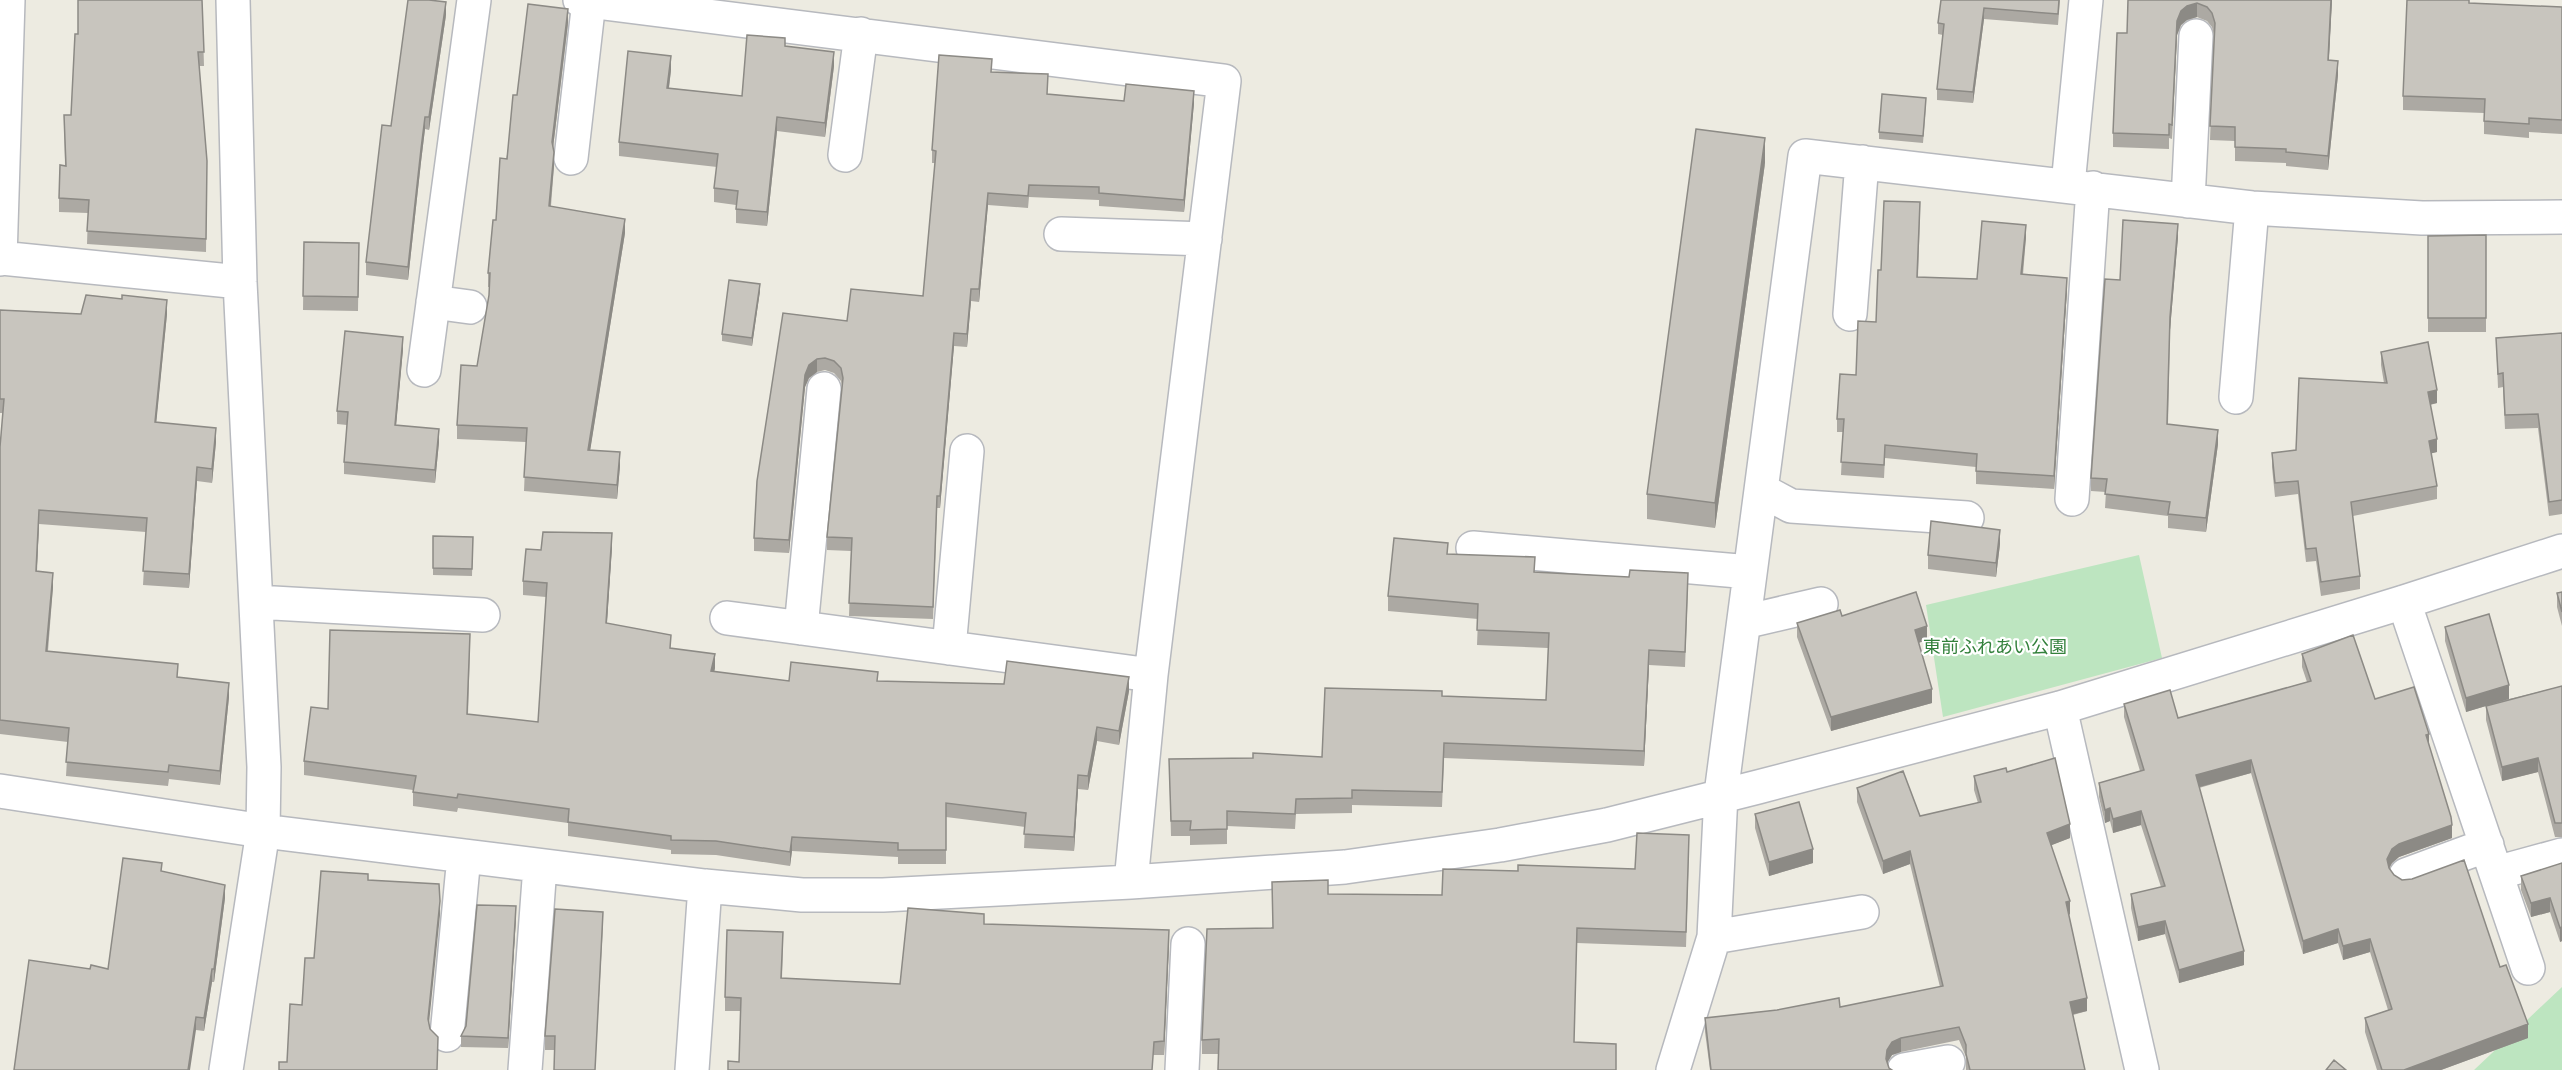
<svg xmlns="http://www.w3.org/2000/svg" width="2562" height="1070" font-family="'Archivo Narrow','Noto Sans JP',sans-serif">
  <rect width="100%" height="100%" fill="#edebe1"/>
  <path fill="#bde5c0" d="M 2139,555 L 2162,658 L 1943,717 L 1926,605 Z
    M 2562,987 L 2562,1070 L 2474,1070 Z"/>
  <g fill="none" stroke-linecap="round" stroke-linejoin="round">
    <defs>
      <path id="minor" d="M 580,0 L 1224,81 L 1151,675 L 1131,882
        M 845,155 L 861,34
        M 571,158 L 589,1
        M 2068,185 L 2086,0
        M 2188,201 L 2196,36
        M 1061,234 L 1205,239
        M 0,258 L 240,282
        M 0,259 L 8,0
        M 433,302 L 470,307
        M 1850,314 L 1862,162
        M 424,370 L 474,0
        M 2236,397 L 2252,208
        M 1761,490 L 1791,506 L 1967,518
        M 2072,499 L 2093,188
        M 1473,548 L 1750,572
        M 256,602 L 483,615
        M 2404,602 L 2528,968
        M 727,618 L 1151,675
        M 1744,622 L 1821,604
        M 801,628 L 824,389
        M 949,648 L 967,451
        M 2060,708 L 2142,1070
        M 0,791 L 263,831 L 705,886 L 802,895 L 883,895 L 1131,882 L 1345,867 L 1500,845 L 1607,825 L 1758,787 L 2060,708 L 2404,602 L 2562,551
        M 2496,873 L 2562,855
        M 2406,875 L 2487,845
        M 1714,937 L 1862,912
        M 447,1035 L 464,856
        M 226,1070 L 263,831 L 264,767 L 240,282 L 233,0
        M 525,1070 L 540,866
        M 692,1070 L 705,886
        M 1182,1070 L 1188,944
        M 1673,1070 L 1714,937 L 1721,794 L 1805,156 L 2252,208 L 2422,218 L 2562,217
        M 1904,1070 L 1948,1062"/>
    </defs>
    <use href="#minor" stroke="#b7b9be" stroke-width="36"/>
    <use href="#minor" stroke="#fff" stroke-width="33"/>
  </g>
  <path fill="#aca9a3" d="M 202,0 L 204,66 L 199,66 L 207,161 L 206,252 L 87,244 L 88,213 L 59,212 L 59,198 L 65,166 L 64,115 L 71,115 L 78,34 Z
    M 1941,0 L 2060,0 L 2058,25 L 1984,19 L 1973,103 L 1937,100 L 1937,89 L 1943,35 L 1938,34 L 1938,23 Z
    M 2128,0 L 2332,0 L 2329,60 L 2338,75 L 2328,170 L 2286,166 L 2286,163 L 2235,161 L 2235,141 L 2210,140 L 2214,35 L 2212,27 L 2207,21 L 2197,17 L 2187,20 L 2181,25 L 2177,35 L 2172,139 L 2169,138 L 2169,149 L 2113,147 L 2113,133 L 2127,33 Z
    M 2469,3 L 2562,7 L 2562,134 L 2529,132 L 2529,138 L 2484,134 L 2484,113 L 2403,110 L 2403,96 Z
    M 446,15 L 429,130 L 425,129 L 421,162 L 408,280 L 366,275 L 366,262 L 391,126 Z
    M 568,23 L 553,148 L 554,166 L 551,206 L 625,233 L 590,450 L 620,466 L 617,499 L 524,491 L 526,442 L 457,439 L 457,425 L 477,366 L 489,295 L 489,287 L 488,287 L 488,273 L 496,220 L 517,95 Z
    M 785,46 L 834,66 L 825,137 L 777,131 L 767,226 L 736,223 L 736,205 L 714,202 L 714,188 L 717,167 L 619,156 L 619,142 L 671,70 L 669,88 L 742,96 Z
    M 992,72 L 1048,94 L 1124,101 L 1194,103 L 1184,212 L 1099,206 L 1099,200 L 1029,197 L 1028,208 L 988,205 L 979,302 L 971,301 L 967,347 L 954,346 L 940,508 L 937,508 L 933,619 L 849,616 L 851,551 L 827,550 L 827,537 L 842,386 L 841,381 L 834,373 L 825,370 L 817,372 L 809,378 L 805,387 L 789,553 L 754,551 L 754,538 L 783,313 L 847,321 L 923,296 L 935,163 L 932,163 L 932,150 Z
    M 1926,105 L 1923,143 L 1879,139 L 1879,132 Z
    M 1765,163 L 1715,528 L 1647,519 L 1647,494 Z
    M 1920,215 L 1918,277 L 1977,279 L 2026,237 L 2023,275 L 2067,290 L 2054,489 L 1976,484 L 1976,467 L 1885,458 L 1884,478 L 1841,475 L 1843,432 L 1837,432 L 1837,419 L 1856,375 L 1876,322 L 1881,270 Z
    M 2486,235 L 2486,332 L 2428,332 L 2428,236 Z
    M 2178,237 L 2170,330 L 2168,424 L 2218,444 L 2206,532 L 2168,528 L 2168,516 L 2105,508 L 2106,492 L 2091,491 L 2091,478 L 2120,280 Z
    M 304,242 L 359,243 L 358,311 L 303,310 Z
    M 760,291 L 752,346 L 722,341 L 722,334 Z
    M 0,310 L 81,314 L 167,314 L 156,422 L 216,442 L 212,483 L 197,481 L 189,588 L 143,585 L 146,532 L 39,524 L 37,572 L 53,587 L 48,651 L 178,677 L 229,697 L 220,785 L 169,779 L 168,786 L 66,776 L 68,742 L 0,734 L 0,447 L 3,413 L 0,413 Z
    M 2562,333 L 2562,514 L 2549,516 L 2538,428 L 2505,429 L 2503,387 L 2498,388 L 2496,338 Z
    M 403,349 L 396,425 L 439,442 L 435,483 L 344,474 L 344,462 L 347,425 L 337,424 L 337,411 Z
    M 2381,352 L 2437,403 L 2430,405 L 2437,452 L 2431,453 L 2437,486 L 2437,499 L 2353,516 L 2360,576 L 2360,589 L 2321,596 L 2316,561 L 2306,562 L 2298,494 L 2275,497 L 2272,467 L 2272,453 L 2296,450 L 2384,383 L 2381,365 Z
    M 433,536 L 473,537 L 472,576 L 433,575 Z
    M 2000,544 L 1996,577 L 1928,569 L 1928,555 Z
    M 612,547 L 607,623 L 671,649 L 715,668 L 714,672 L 789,681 L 878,681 L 1129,691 L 1119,745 L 1097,741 L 1088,790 L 1078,789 L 1074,851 L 1024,848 L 1025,827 L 946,817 L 946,864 L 898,864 L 898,857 L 792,851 L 790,866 L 716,855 L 671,854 L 671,850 L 568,836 L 568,823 L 458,808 L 457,812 L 413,806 L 413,790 L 304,775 L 304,761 L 328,709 L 470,648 L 468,715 L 538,722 L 546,597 L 523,595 L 523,581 L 541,550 Z
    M 1448,554 L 1535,572 L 1688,588 L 1685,667 L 1649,665 L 1644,766 L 1444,758 L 1442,807 L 1352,805 L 1352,813 L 1296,814 L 1295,829 L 1227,826 L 1227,844 L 1190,845 L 1190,836 L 1171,836 L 1169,759 L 1322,757 L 1442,696 L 1546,700 L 1548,648 L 1477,645 L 1478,619 L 1388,611 L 1388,596 Z
    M 2562,592 L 2562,626 L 2557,607 L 2557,593 Z
    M 1842,616 L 1927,640 L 1918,643 L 1932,703 L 1831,731 L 1797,637 L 1797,623 Z
    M 2445,627 L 2509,699 L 2562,686 L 2562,837 L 2555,837 L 2538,772 L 2502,781 L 2486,720 L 2486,706 L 2466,712 L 2445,641 Z
    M 2302,654 L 2375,699 L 2429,747 L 2452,838 L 2399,857 L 2392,863 L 2389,869 L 2394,875 L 2500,967 L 2528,1038 L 2441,1070 L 2377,1070 L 2365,1032 L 2365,1018 L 2388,1010 L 2370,952 L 2343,960 L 2338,943 L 2303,954 L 2251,773 L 2199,788 L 2244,965 L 2179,983 L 2165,934 L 2138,941 L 2131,908 L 2131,894 L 2161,887 L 2141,825 L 2113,833 L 2110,821 L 2105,823 L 2099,797 L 2099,783 L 2140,771 L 2124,717 L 2124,704 L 2178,718 L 2307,682 L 2302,667 Z
    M 2007,772 L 2070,838 L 2051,845 L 2070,914 L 2069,915 L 2087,1011 L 2073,1015 L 2085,1070 L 1966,1070 L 1966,1057 L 1959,1040 L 1901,1052 L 1892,1055 L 1887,1063 L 1889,1068 L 1892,1070 L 1710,1070 L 1705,1032 L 1705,1018 L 1840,1007 L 1940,987 L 1910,864 L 1883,874 L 1857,802 L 1857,788 L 1920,816 L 1978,803 L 1974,790 L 1974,776 Z
    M 1755,814 L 1813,863 L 1769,876 L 1755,828 Z
    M 1689,849 L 1686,947 L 1577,943 L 1219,1054 L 1202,1054 L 1202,1040 L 1273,928 L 1272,882 L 1328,894 L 1442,895 L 1518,871 L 1635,869 Z
    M 2562,863 L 2562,941 L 2560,942 L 2550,912 L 2531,917 L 2521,890 L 2521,876 Z
    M 162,871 L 225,898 L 214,982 L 212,982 L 204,1031 L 196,1030 L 90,969 L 108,969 Z
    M 516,917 L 508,1048 L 461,1047 L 461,1036 Z
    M 984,924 L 1169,943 L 1164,1055 L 1154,1055 L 741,1011 L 725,1011 L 725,997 L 783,945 L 782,978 L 900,984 Z
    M 603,926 L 595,1070 L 554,1070 L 555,1050 L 545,1050 L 545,1036 Z"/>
  <path fill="#8c8a85" d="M 2331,0 L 2332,0 L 2328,74 L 2328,60 Z
    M 446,2 L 446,15 L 429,130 L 429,117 Z
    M 2197,3 L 2197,17 L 2187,20 L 2181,25 L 2177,35 L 2172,139 L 2177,21 L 2181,11 L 2187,6 Z
    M 1984,8 L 1984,19 L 1973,103 L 1973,92 Z
    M 568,9 L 568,23 L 552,156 L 552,142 Z
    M 834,52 L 834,66 L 825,137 L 825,123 Z
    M 671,56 L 671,70 L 667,102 L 667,88 Z
    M 2338,61 L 2338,75 L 2328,170 L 2328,156 Z
    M 1194,91 L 1194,103 L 1184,212 L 1184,200 Z
    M 425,117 L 425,129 L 421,162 L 408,280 L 408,267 L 421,149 Z
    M 777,117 L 777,131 L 767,226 L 767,212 Z
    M 1765,138 L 1765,163 L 1715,528 L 1715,503 Z
    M 554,152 L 554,166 L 549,220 L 549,206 Z
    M 988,193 L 988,205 L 979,302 L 979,289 Z
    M 625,219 L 625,233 L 588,464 L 588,450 Z
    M 2178,224 L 2178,237 L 2170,330 L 2170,317 Z
    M 2026,225 L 2026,237 L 2021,287 L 2021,274 Z
    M 2067,278 L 2067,290 L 2054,489 L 2054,476 Z
    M 760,284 L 760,291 L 752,346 L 752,338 Z
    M 971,289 L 971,301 L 967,347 L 967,334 Z
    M 167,300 L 167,314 L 155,436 L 155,422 Z
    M 954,333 L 954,346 L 940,508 L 940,496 Z
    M 403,337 L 403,349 L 395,438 L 395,425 Z
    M 817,359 L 817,372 L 809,378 L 805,387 L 789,553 L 789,540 L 805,375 L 809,365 Z
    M 2437,390 L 2437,403 L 2428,405 L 2428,392 Z
    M 216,428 L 216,442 L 212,483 L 212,469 Z
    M 439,429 L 439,442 L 435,483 L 435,470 Z
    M 2218,430 L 2218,444 L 2206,532 L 2206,518 Z
    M 2437,439 L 2437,452 L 2429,454 L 2429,441 Z
    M 620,452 L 620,466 L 617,499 L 617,485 Z
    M 197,467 L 197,481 L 189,588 L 189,574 Z
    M 39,510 L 39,524 L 36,585 L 36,571 Z
    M 2000,530 L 2000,544 L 1996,577 L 1996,563 Z
    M 612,533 L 612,547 L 606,637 L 606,623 Z
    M 53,573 L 53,587 L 46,665 L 46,651 Z
    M 1927,626 L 1927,640 L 1915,644 L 1915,630 Z
    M 1649,650 L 1649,665 L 1644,766 L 1644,751 Z
    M 715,654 L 715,668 L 711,685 L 711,671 Z
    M 1129,677 L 1129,691 L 1119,745 L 1119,731 Z
    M 229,683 L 229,697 L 220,785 L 220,771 Z
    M 2509,685 L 2509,699 L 2466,712 L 2466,698 Z
    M 1932,689 L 1932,703 L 1831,731 L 1831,717 Z
    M 1097,727 L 1097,741 L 1088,790 L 1088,776 Z
    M 2429,734 L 2429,748 L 2426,735 Z
    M 2538,758 L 2538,772 L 2502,781 L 2502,767 Z
    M 2251,760 L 2251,773 L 2196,788 L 2196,775 Z
    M 1078,775 L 1078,789 L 1074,851 L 1074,837 Z
    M 2110,808 L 2110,821 L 2105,823 L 2105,810 Z
    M 2141,811 L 2141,825 L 2113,833 L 2113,819 Z
    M 2070,824 L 2070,838 L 2047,847 L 2047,833 Z
    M 2452,825 L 2452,838 L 2399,857 L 2392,863 L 2387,872 L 2387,859 L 2392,849 L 2399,844 Z
    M 792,837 L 792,851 L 790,866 L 790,852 Z
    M 1813,849 L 1813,863 L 1769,876 L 1769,862 Z
    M 1910,851 L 1910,864 L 1883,874 L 1883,861 Z
    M 225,885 L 225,898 L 214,982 L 214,969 Z
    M 2550,898 L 2550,912 L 2531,917 L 2531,903 Z
    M 440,901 L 440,915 L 428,1033 L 428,1019 Z
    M 2070,901 L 2070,914 L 2066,916 L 2066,902 Z
    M 516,906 L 516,917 L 508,1048 L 508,1038 Z
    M 2165,921 L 2165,934 L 2138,941 L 2138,927 Z
    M 2562,927 L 2562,941 L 2560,942 L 2560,928 Z
    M 2338,929 L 2338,943 L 2303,954 L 2303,941 Z
    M 1169,930 L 1169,943 L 1164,1055 L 1164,1041 Z
    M 2370,939 L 2370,952 L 2343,960 L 2343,946 Z
    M 2244,951 L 2244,965 L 2179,983 L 2179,970 Z
    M 212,969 L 212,982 L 204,1031 L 204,1018 Z
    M 2087,998 L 2087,1011 L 2070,1015 L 2070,1002 Z
    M 196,1017 L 196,1030 L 190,1070 L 188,1070 Z
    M 2528,1024 L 2528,1038 L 2441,1070 L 2404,1070 Z
    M 1901,1038 L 1901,1052 L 1892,1055 L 1887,1063 L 1886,1059 L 1887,1050 L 1892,1042 Z"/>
  <path fill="#c8c5be" stroke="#8c8a85" stroke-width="1.5" d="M 78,0 L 202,0 L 204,52 L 198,52 L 207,161 L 206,239 L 87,231 L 89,200 L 59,198 L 60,165 L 66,166 L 64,115 L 71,115 L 75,34 L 78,34 Z
    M 408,0 L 429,0 L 446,2 L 429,117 L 425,117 L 421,149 L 408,267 L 366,262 L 382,125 L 391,126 Z
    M 1941,0 L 2059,0 L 2058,14 L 1984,8 L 1973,92 L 1937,89 L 1944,24 L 1938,23 Z
    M 2128,0 L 2331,0 L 2328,60 L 2338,61 L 2328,156 L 2286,152 L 2286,149 L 2235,147 L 2235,127 L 2210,126 L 2215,23 L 2212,13 L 2207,7 L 2197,3 L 2187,6 L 2181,11 L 2177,21 L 2172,125 L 2169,124 L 2169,135 L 2113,133 L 2117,33 L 2127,33 Z
    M 2407,0 L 2469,0 L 2469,3 L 2562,7 L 2562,120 L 2529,118 L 2529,124 L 2484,121 L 2485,99 L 2403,96 Z
    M 528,4 L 568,9 L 552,142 L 554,152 L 549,206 L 625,219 L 588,450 L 620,452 L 617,485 L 524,477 L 527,428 L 457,425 L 461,365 L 477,366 L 489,295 L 490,273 L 488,273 L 493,220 L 496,220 L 500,158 L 507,159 L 513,95 L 517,95 Z
    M 747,35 L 785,38 L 785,46 L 834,52 L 825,123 L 777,117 L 767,212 L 736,209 L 738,191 L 714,188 L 718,154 L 619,142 L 628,51 L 671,56 L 667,88 L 742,96 Z
    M 939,55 L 992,59 L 991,72 L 1048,74 L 1047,94 L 1124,101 L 1126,84 L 1194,91 L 1184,200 L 1099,193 L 1099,187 L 1029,185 L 1028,196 L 988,193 L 979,289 L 971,289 L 967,334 L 954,333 L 940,496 L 937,496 L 933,607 L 849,603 L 852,538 L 827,537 L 843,378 L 841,368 L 834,361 L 825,358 L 817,359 L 809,365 L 805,375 L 789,540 L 754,538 L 757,481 L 783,313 L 847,321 L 851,289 L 923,296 L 936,151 L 932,150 Z
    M 1882,94 L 1926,98 L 1923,136 L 1879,132 Z
    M 1696,129 L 1765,138 L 1715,503 L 1647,494 Z
    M 1884,201 L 1920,202 L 1917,277 L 1977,279 L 1982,221 L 2026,225 L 2021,274 L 2067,278 L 2054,476 L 1976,471 L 1977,454 L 1885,445 L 1884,465 L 1841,462 L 1844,419 L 1837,419 L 1840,374 L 1856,375 L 1858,321 L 1876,322 L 1878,270 L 1881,270 Z
    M 2123,220 L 2178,224 L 2170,317 L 2167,424 L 2218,430 L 2206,518 L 2168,514 L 2170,502 L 2105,494 L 2107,479 L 2091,478 L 2105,279 L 2120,280 Z
    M 2486,235 L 2486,318 L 2428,318 L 2428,236 Z
    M 304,242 L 359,243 L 358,297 L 303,296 Z
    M 729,280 L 760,284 L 752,338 L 722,334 Z
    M 86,295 L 122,299 L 122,295 L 167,300 L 155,422 L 216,428 L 212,469 L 197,467 L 189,574 L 143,571 L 147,518 L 39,510 L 36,571 L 53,573 L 46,651 L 178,664 L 177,677 L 229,683 L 220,771 L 169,765 L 168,772 L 66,762 L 69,728 L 0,720 L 0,447 L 4,399 L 0,399 L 0,310 L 81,314 Z
    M 345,331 L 403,337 L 395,425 L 439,429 L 435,470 L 344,462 L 348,412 L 337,411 Z
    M 2562,333 L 2562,500 L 2549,502 L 2538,414 L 2505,415 L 2503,373 L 2498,374 L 2496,338 Z
    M 2428,342 L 2437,390 L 2428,392 L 2437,439 L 2429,441 L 2437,486 L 2351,502 L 2360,576 L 2321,582 L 2316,548 L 2306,549 L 2298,481 L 2275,483 L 2272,453 L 2296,450 L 2299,378 L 2387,383 L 2381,352 Z
    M 1931,521 L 2000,530 L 1996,563 L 1928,555 Z
    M 543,532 L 612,533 L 606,623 L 671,635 L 670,648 L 715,654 L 711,671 L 789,681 L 791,662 L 878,672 L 877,681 L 1004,684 L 1007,661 L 1129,677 L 1119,731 L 1097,727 L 1088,776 L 1078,775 L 1074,837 L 1024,834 L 1026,813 L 946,803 L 946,850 L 898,850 L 898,843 L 792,837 L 790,852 L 716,841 L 671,840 L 671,836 L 568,822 L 569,809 L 458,794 L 457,798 L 413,792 L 416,776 L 304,761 L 311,707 L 328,709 L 330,630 L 470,634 L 467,714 L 538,722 L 547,583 L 523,581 L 526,549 L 541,550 Z
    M 433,536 L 473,537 L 472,569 L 433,568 Z
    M 1394,538 L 1448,543 L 1447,554 L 1535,557 L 1534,572 L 1629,577 L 1630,570 L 1688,573 L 1685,652 L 1649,650 L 1644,751 L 1444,743 L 1442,792 L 1352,790 L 1352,798 L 1296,799 L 1295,814 L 1227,811 L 1227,829 L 1190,830 L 1191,821 L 1171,821 L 1169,759 L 1253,758 L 1253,753 L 1322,757 L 1325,688 L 1442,691 L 1442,696 L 1546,700 L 1549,633 L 1477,630 L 1478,604 L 1388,596 Z
    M 1916,592 L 1927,626 L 1915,630 L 1932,689 L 1831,717 L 1797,623 L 1840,610 L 1842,616 Z
    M 2562,592 L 2562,612 L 2557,593 Z
    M 2489,614 L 2509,685 L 2466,698 L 2445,627 Z
    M 2353,635 L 2375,699 L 2414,687 L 2429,734 L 2426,735 L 2451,817 L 2452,825 L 2399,844 L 2392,849 L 2387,859 L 2389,868 L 2394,875 L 2402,880 L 2412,879 L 2464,860 L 2500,967 L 2506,965 L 2528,1024 L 2404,1070 L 2382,1070 L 2365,1018 L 2392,1009 L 2370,939 L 2343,946 L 2338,929 L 2303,941 L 2251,760 L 2196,775 L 2244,951 L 2179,970 L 2165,921 L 2138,927 L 2131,894 L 2165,886 L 2141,811 L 2113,819 L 2110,808 L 2105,810 L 2099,783 L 2144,770 L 2124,704 L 2170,690 L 2178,718 L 2311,681 L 2302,654 Z
    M 2562,686 L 2562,823 L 2555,823 L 2538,758 L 2502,767 L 2486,706 Z
    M 2055,758 L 2070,824 L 2047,833 L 2070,901 L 2066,902 L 2087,998 L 2070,1002 L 2085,1070 L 1970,1070 L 1966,1054 L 1966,1045 L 1959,1027 L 1901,1038 L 1892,1042 L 1887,1050 L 1886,1059 L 1889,1068 L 1892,1070 L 1711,1070 L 1705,1018 L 1777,1010 L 1839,998 L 1840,1007 L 1943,986 L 1910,851 L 1883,861 L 1857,788 L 1903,771 L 1920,816 L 1981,802 L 1974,776 L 2006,768 L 2007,772 Z
    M 1799,802 L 1813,849 L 1769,862 L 1755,814 Z
    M 1637,833 L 1689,835 L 1686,932 L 1577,928 L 1574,1042 L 1616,1044 L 1616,1070 L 1218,1070 L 1219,1039 L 1202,1040 L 1207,929 L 1273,928 L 1272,882 L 1328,880 L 1328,894 L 1442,895 L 1443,869 L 1518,871 L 1518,865 L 1635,869 Z
    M 123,858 L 162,863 L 161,871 L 225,885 L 214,969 L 212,969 L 204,1018 L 196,1017 L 188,1070 L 14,1070 L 29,960 L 90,969 L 91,965 L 108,969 Z
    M 2562,863 L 2562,927 L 2560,928 L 2550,898 L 2531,903 L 2521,876 Z
    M 321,871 L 368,874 L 368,880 L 439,884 L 440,901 L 428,1019 L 430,1029 L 438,1037 L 437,1070 L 279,1070 L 279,1062 L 287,1062 L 290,1004 L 302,1005 L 305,958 L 314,958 Z
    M 477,905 L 516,906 L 508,1038 L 461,1036 L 466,1026 Z
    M 908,908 L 984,914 L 984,924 L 1169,930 L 1164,1041 L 1154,1042 L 1152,1070 L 728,1070 L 728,1061 L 739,1062 L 741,998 L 725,997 L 727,930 L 783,932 L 781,978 L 900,984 Z
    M 555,909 L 603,912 L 595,1070 L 554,1070 L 555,1036 L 545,1036 Z
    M 2334,1060 L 2346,1070 L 2326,1070 Z"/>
  <g text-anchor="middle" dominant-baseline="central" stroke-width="4.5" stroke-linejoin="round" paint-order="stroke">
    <g font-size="18" fill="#33813c" stroke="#fff">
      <text x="1995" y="646">東前ふれあい公園</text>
    </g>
  </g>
</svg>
